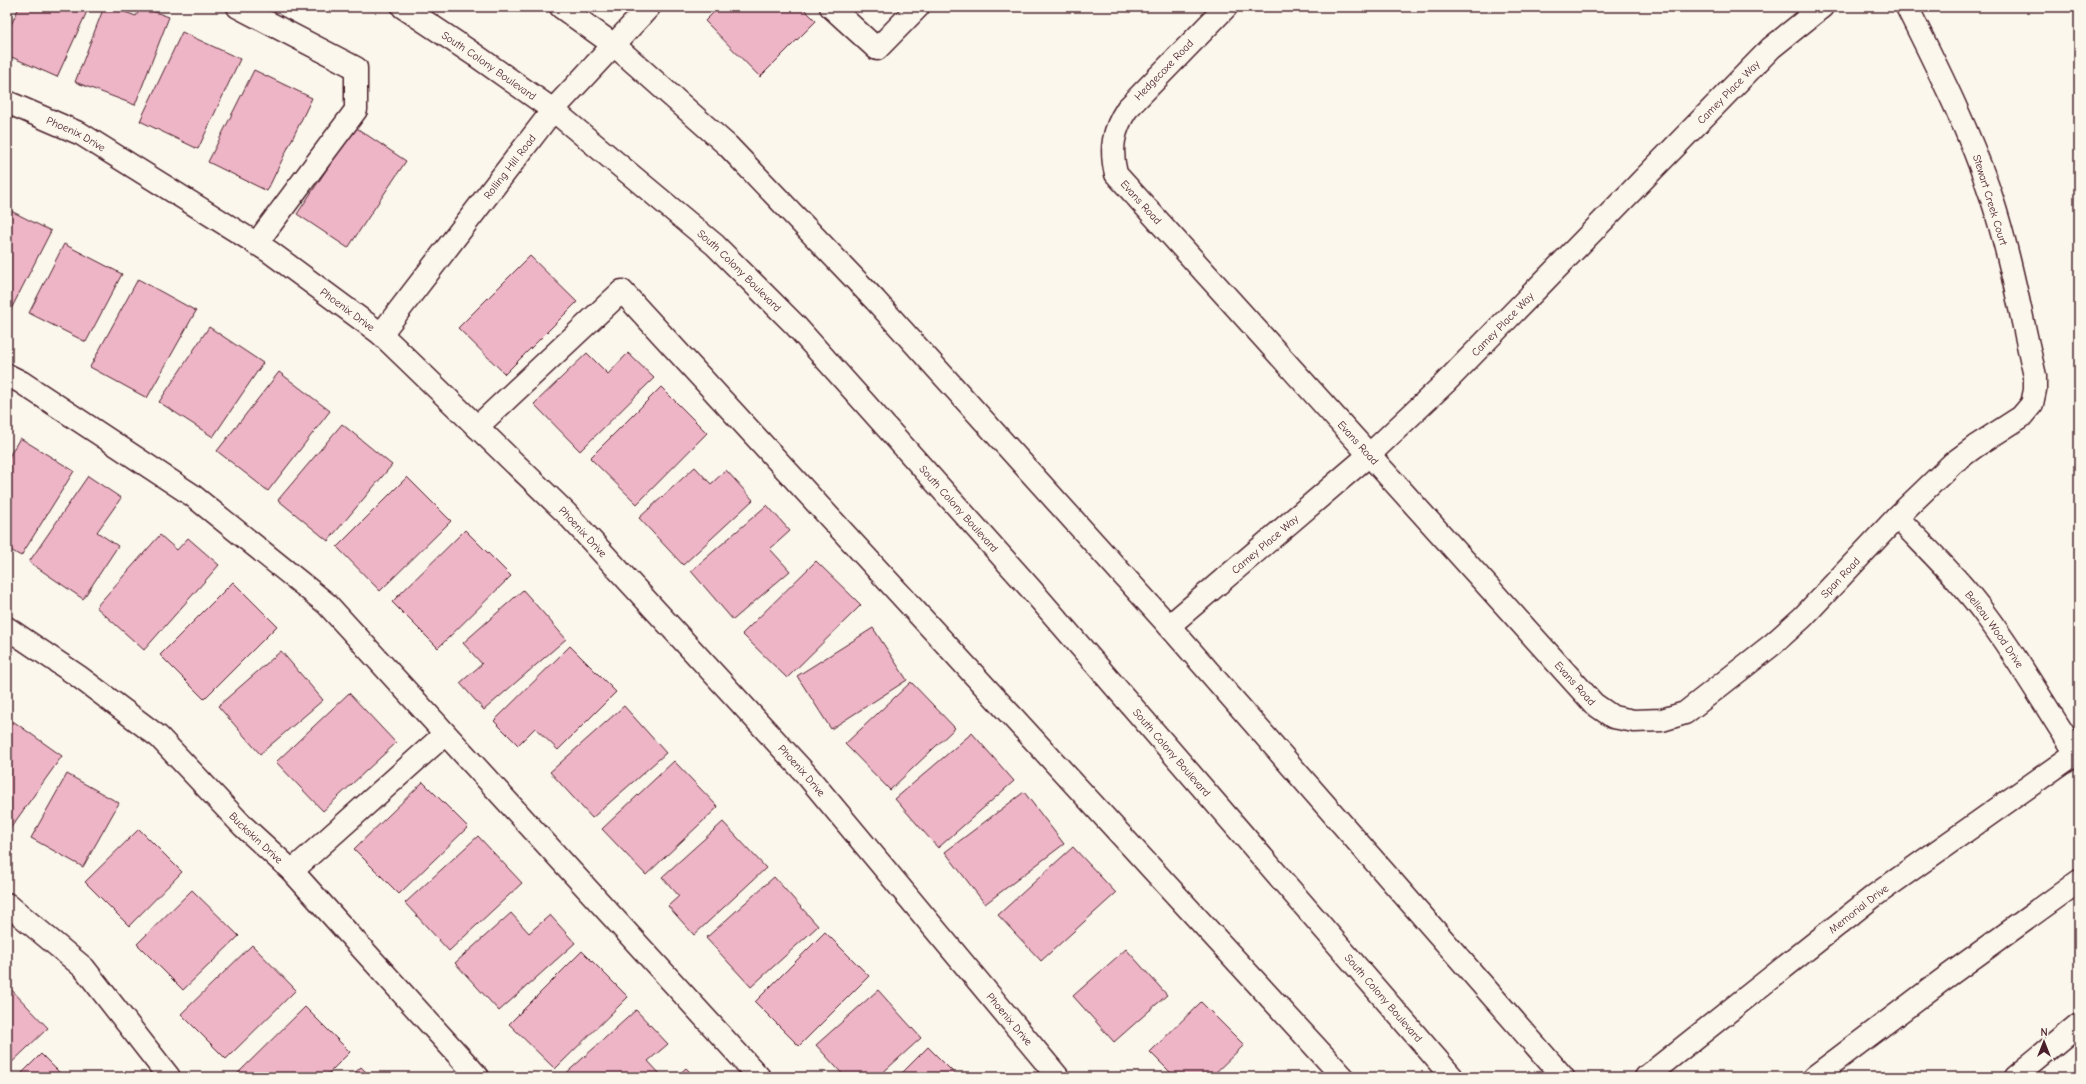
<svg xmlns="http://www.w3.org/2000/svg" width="2086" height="1084" font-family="'Comic Neue',sans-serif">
  <rect width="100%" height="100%" fill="#fbf7ec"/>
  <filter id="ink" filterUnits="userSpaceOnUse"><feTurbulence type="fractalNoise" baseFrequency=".025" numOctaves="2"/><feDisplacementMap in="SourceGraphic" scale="8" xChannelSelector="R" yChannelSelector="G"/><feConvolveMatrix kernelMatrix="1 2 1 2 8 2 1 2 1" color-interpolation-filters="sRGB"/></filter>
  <g filter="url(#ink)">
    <path fill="#eeb5c7" stroke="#4a1f2b" d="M 19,7 L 89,7 L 57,77 L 7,55 L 7,34 Z
      M 104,7 L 111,7 L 136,16 L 141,7 L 169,17 L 135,105 L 75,82 Z
      M 719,7 L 802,7 L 816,21 L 760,77 L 705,21 Z
      M 182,32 L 240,59 L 198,149 L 140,121 Z
      M 254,70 L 312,98 L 267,191 L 208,162 Z
      M 355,127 L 406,161 L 348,248 L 297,214 Z
      M 7,209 L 51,231 L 7,317 Z
      M 64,244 L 122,274 L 86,342 L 29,313 Z
      M 530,256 L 577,302 L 505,374 L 458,328 Z
      M 138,279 L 196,311 L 147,398 L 90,367 Z
      M 209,327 L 263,363 L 213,437 L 159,402 Z
      M 587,353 L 608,374 L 628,353 L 654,378 L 580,451 L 534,404 Z
      M 279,372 L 330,411 L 268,491 L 217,451 Z
      M 661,387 L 707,433 L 637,504 L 590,458 Z
      M 342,424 L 392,465 L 328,541 L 278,500 Z
      M 20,438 L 74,471 L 21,556 L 7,548 L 7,460 Z
      M 695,467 L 711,484 L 726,470 L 753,500 L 683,565 L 639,518 Z
      M 88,476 L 121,498 L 97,532 L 118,546 L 83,599 L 29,562 Z
      M 407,477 L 451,521 L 380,591 L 337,547 Z
      M 767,505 L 790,531 L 770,549 L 790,571 L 733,620 L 691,571 Z
      M 465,530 L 511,576 L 438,648 L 392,602 Z
      M 160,535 L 177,550 L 188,538 L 219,565 L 144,650 L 96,607 Z
      M 816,561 L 861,605 L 787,678 L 742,634 Z
      M 233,582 L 277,626 L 204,699 L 160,655 Z
      M 523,590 L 566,639 L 484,710 L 460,683 L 482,664 L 463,643 Z
      M 873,628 L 907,680 L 831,729 L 797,676 Z
      M 570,646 L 616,692 L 558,750 L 535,728 L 518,745 L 494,721 Z
      M 281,651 L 323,700 L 260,754 L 218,706 Z
      M 911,682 L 955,728 L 890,790 L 845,744 Z
      M 349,693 L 396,743 L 323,811 L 276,762 Z
      M 624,706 L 666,753 L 592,818 L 550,772 Z
      M 10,719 L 62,756 L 7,833 L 7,722 Z
      M 972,733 L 1014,781 L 938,848 L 895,799 Z
      M 674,761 L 718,807 L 646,875 L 602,829 Z
      M 67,774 L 119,803 L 83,867 L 31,838 Z
      M 423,782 L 468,827 L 399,894 L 354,849 Z
      M 1024,792 L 1064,844 L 985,904 L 945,852 Z
      M 723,822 L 766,868 L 694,935 L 668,906 L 679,896 L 662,877 Z
      M 139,829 L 182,872 L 129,926 L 85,882 Z
      M 478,836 L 522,883 L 449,951 L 405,903 Z
      M 1073,847 L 1116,893 L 1041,961 L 998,915 Z
      M 774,877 L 818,926 L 751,987 L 706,938 Z
      M 192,890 L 239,936 L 183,990 L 137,944 Z
      M 511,913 L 529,933 L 550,915 L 575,943 L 499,1011 L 455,963 Z
      M 825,932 L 869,976 L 799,1046 L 755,1002 Z
      M 252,945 L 296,990 L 226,1059 L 181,1014 Z
      M 1126,949 L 1167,995 L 1114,1042 L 1073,996 Z
      M 582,951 L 628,997 L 555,1069 L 509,1024 Z
      M 7,985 L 48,1028 L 7,1067 Z
      M 878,990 L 921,1038 L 878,1077 L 845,1077 L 816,1045 Z
      M 1201,1002 L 1244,1045 L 1211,1077 L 1175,1077 L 1150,1052 Z
      M 305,1007 L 350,1052 L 325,1077 L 235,1076 Z
      M 636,1010 L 668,1044 L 648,1061 L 661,1075 L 659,1077 L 562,1077 Z
      M 928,1047 L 958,1077 L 898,1077 Z
      M 41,1054 L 64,1077 L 18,1077 Z
      M 361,1067 L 371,1077 L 350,1077 Z
      M 686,1068 L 695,1077 L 676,1077 Z"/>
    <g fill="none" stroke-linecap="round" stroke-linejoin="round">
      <defs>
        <g id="minor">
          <path d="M 238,7 L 356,68 L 356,110 L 256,244"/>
          <path d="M 831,7 L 877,49 L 918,7"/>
          <path id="s1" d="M 1226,7 L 1127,109 C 1113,130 1110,149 1116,174 L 1594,704 L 1613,717 L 1634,721 L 1662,720 L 1685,713 L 1773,644 L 1803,617 L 1897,517 L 1953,463 L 1976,446 L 2021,417 L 2032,404 L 2035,390 L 2035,376 C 2021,316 2010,254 1991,196 C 1969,130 1938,69 1907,7"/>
          <path id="s2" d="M 7,102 L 81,134 L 270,252 L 381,334 L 566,513 L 805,773 L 1058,1077"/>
          <path id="s3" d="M 381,334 L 553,110 L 649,7"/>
          <path d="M 7,375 L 21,382 L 192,495 L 327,604 L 759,1077"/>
          <path d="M 477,427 L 622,291 L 1343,1077"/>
          <path id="s4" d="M 1897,517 C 1928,550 1961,581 1987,617 C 2020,661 2046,708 2076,753"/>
          <path id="s5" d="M 1169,626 L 1369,455 L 1445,383 L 1771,48 L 1822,7"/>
          <path id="s6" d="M 7,628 L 78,676 L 159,737 L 243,826 L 292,871 L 478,1077"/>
          <path d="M 292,871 L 445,734"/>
          <path d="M 7,904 L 84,968 L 169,1077"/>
          <path d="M 2015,1077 L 2079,1024"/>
        </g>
        <g id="major">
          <path id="s7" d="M 403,7 L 475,55 L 553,110 L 715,245 L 795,325 L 1030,588 L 1452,1077"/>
          <path d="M 561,7 L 614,45 L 728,146 L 875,300 L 1169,626 L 1563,1077"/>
          <path id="s8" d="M 1646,1077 L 1874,896 L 2079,751"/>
          <path d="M 1814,1077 L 1941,981 L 2079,881"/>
        </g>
      </defs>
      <use href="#minor" stroke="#4a1f2b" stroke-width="25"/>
      <use href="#major" stroke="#4a1f2b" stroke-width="25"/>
      <use href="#minor" stroke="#fbf7ec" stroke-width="22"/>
      <use href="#major" stroke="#fbf7ec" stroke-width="22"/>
    </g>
  </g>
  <g text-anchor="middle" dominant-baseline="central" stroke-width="3" stroke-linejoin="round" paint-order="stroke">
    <g font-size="11" fill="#4a1f2b" stroke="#fbf7ec">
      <text stroke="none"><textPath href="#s7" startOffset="104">South Colony Boulevard</textPath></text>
      <text transform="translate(1164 70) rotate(-46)">Hedgecoxe Road</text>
      <text stroke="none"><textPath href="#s5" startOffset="774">Camey Place Way</textPath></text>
      <text stroke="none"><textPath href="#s2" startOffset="76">Phoenix Drive</textPath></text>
      <text stroke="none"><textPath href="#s3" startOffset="211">Rolling Hill Road</textPath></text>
      <text transform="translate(1990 200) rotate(73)">Stewart Creek Court</text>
      <text stroke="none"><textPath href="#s1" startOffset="248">Evans Road</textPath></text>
      <text stroke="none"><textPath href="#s7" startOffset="428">South Colony Boulevard</textPath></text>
      <text stroke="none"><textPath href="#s2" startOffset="400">Phoenix Drive</textPath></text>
      <text stroke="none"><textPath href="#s5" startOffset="450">Camey Place Way</textPath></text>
      <text stroke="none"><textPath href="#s1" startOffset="572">Evans Road</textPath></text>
      <text stroke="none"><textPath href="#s7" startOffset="752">South Colony Boulevard</textPath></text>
      <text stroke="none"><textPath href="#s2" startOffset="724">Phoenix Drive</textPath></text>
      <text stroke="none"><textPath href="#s5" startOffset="126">Camey Place Way</textPath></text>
      <text stroke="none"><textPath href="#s1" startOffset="1227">Span Road</textPath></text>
      <text stroke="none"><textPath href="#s4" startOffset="149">Belleau Wood Drive</textPath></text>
      <text stroke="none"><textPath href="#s1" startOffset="896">Evans Road</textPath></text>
      <text stroke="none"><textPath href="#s7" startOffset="1076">South Colony Boulevard</textPath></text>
      <text stroke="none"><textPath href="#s2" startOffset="1048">Phoenix Drive</textPath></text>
      <text stroke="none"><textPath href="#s6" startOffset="327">Buckskin Drive</textPath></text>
      <text stroke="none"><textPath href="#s8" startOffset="271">Memorial Drive</textPath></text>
      <text stroke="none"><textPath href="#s7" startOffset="1400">South Colony Boulevard</textPath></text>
      <text stroke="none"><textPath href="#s2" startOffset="1372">Phoenix Drive</textPath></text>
    </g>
  </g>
  <rect width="2086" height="1084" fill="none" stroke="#fbf7ec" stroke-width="24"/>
  <rect x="12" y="12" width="2062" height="1060" fill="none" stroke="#4a1f2b" stroke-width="1.5" filter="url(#ink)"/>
  <g transform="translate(2044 1042)" stroke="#fbf7ec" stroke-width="3" paint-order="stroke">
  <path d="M0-3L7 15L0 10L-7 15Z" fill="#4a1f2b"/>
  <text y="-6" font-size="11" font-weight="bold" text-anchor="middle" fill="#4a1f2b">N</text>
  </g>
</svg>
